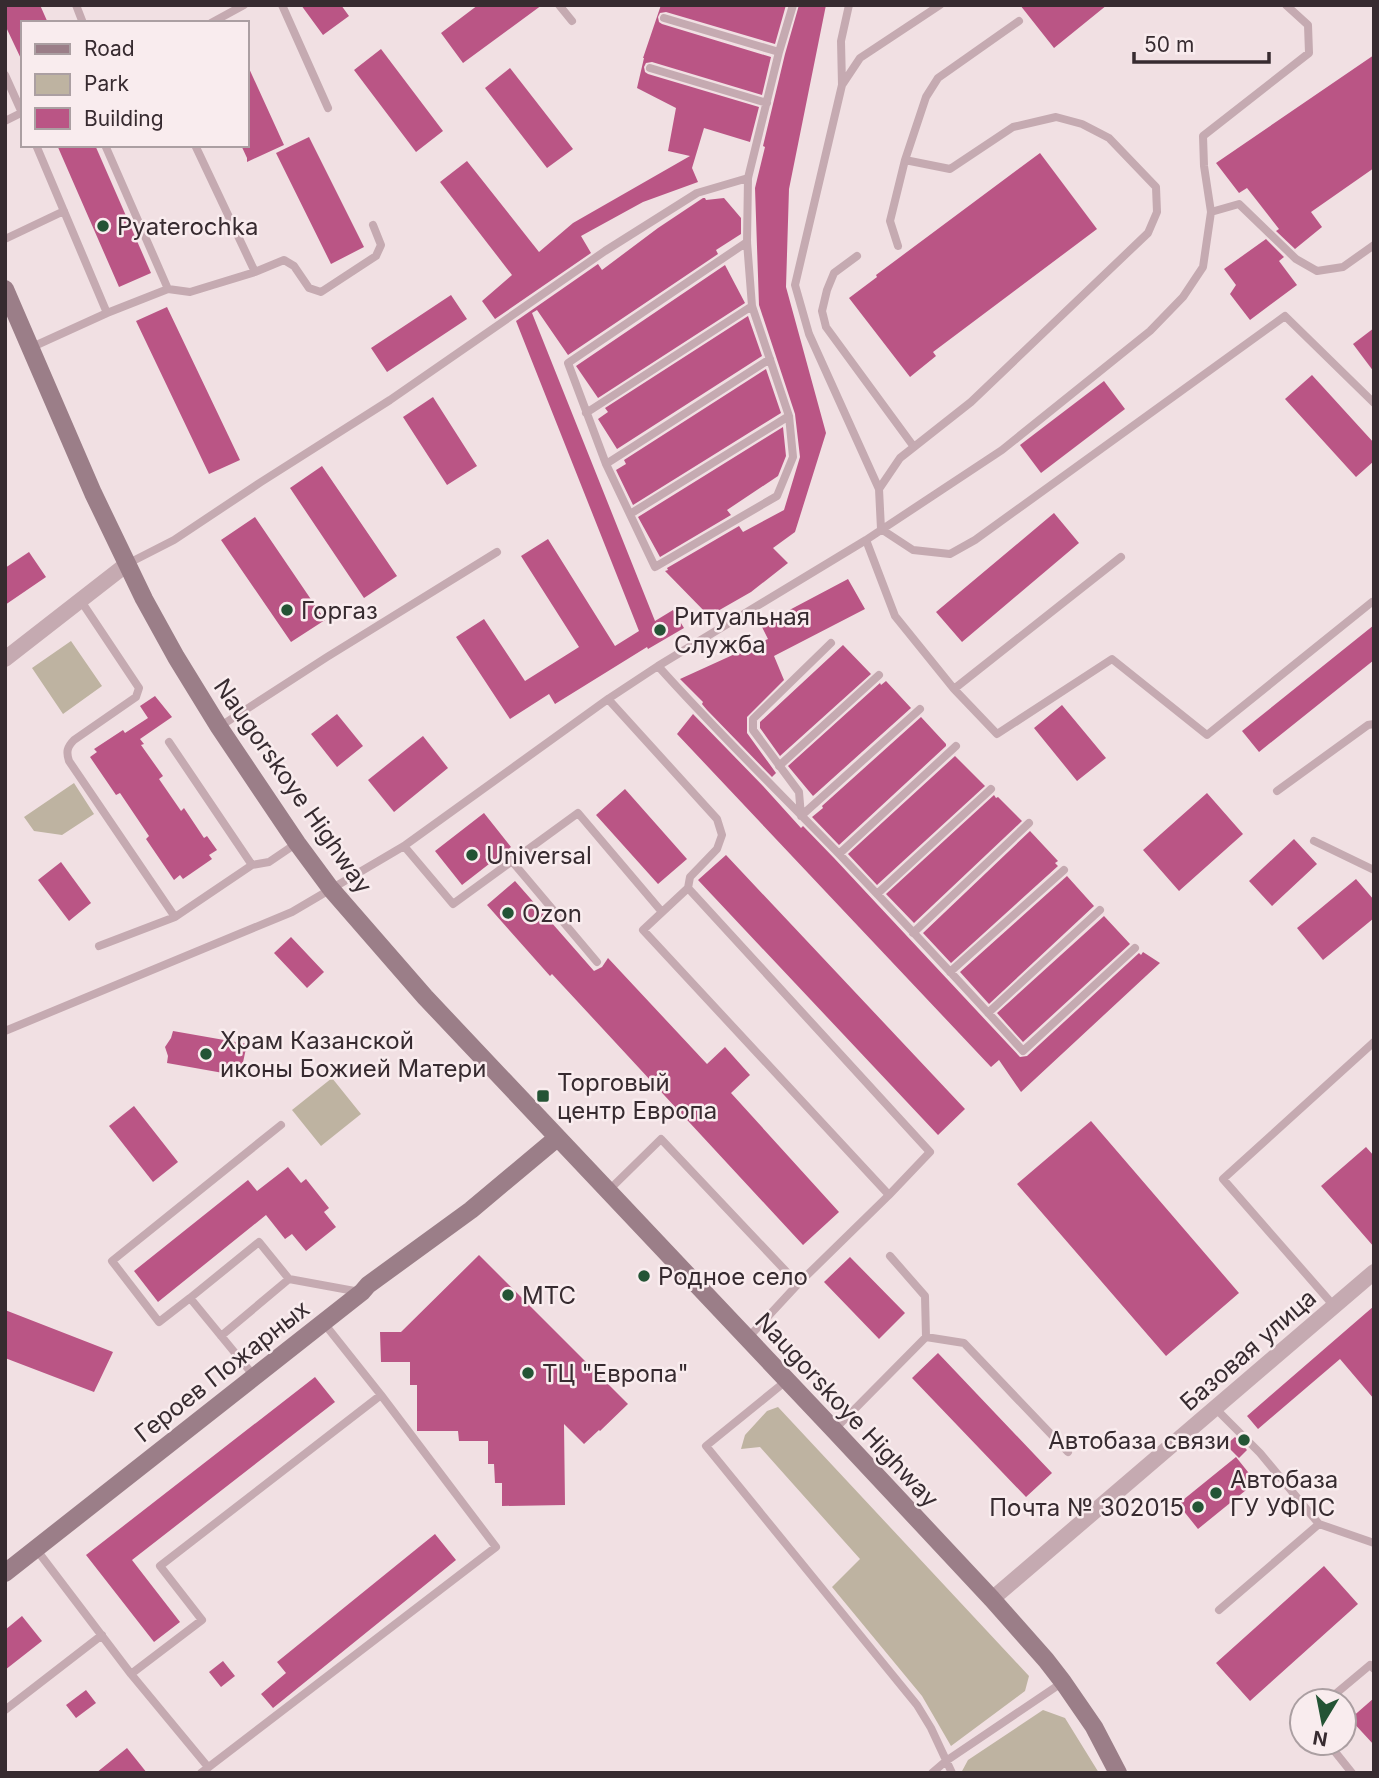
<svg xmlns="http://www.w3.org/2000/svg" width="1379" height="1778" font-family="Inter,sans-serif">
  <rect width="100%" height="100%" fill="#f1e0e3"/>
  <path fill="#beb3a1" d="M 71,641 L 102,686 L 63,714 L 32,668 Z
    M 74,783 L 94,814 L 62,835 L 34,831 L 24,817 Z
    M 332,1078 L 361,1114 L 321,1146 L 292,1110 Z
    M 778,1407 L 1029,1676 L 1025,1691 L 951,1746 L 922,1696 L 832,1587 L 860,1559 L 760,1447 L 741,1449 L 745,1435 L 767,1411 Z
    M 1043,1710 L 1065,1718 L 1099,1773 L 961,1773 L 968,1760 Z"/>
  <path fill="#ba5585" d="M 5,5 L 40,5 L 48,23 L 23,23 L 23,63 L 5,25 Z
    M 301,5 L 341,5 L 349,16 L 323,35 Z
    M 478,5 L 542,5 L 463,63 L 441,33 Z
    M 661,5 L 786,5 L 775,44 L 666,12 L 660,13 L 658,17 L 659,22 L 662,24 L 771,57 L 762,95 L 652,62 L 646,63 L 644,67 L 645,72 L 648,74 L 759,107 L 750,142 L 704,128 L 692,168 L 698,182 L 643,202 L 581,236 L 591,253 L 495,319 L 482,301 L 512,275 L 440,182 L 467,161 L 539,252 L 573,223 L 690,156 L 668,151 L 676,108 L 637,88 L 644,58 L 643,58 Z
    M 799,5 L 826,5 L 789,189 L 786,287 L 826,433 L 795,532 L 773,548 L 788,563 L 751,592 L 709,616 L 665,571 L 668,570 L 667,568 L 739,526 L 743,532 L 784,510 L 800,457 L 795,414 L 759,305 L 755,188 L 765,147 L 763,146 L 785,54 Z
    M 1020,5 L 1107,5 L 1054,48 Z
    M 381,49 L 443,131 L 416,152 L 354,70 Z
    M 1374,55 L 1374,168 L 1311,212 L 1322,227 L 1295,249 L 1276,231 L 1279,229 L 1247,188 L 1239,193 L 1216,163 Z
    M 247,64 L 284,145 L 247,162 L 247,158 L 241,145 L 247,145 Z
    M 510,68 L 573,149 L 547,168 L 485,88 Z
    M 309,137 L 364,247 L 331,264 L 276,153 Z
    M 57,145 L 95,145 L 151,273 L 119,287 Z
    M 1040,153 L 1097,229 L 933,352 L 936,356 L 910,377 L 849,298 L 877,277 L 876,275 Z
    M 703,198 L 705,198 L 706,200 L 724,198 L 741,218 L 741,234 L 716,250 L 718,254 L 568,355 L 537,310 L 532,313 L 655,621 L 673,610 L 684,628 L 648,649 L 647,647 L 555,704 L 549,694 L 510,719 L 456,637 L 484,619 L 525,681 L 579,647 L 521,556 L 548,539 L 615,646 L 639,631 L 516,321 L 598,264 L 602,270 L 658,228 Z
    M 1266,239 L 1284,257 L 1279,261 L 1297,285 L 1250,320 L 1230,294 L 1236,285 L 1224,269 Z
    M 725,265 L 745,303 L 598,398 L 576,366 Z
    M 451,295 L 467,319 L 387,372 L 371,348 Z
    M 167,307 L 240,460 L 209,474 L 136,321 Z
    M 748,316 L 762,356 L 617,449 L 598,419 L 608,412 L 605,408 Z
    M 1374,328 L 1374,372 L 1353,344 Z
    M 766,369 L 781,413 L 633,505 L 616,470 L 626,464 L 624,460 Z
    M 1312,375 L 1374,443 L 1374,461 L 1356,477 L 1285,399 Z
    M 1104,381 L 1125,409 L 1041,473 L 1020,445 Z
    M 433,397 L 477,466 L 447,485 L 403,417 Z
    M 783,427 L 786,456 L 778,476 L 727,510 L 731,515 L 660,557 L 638,517 Z
    M 322,466 L 397,576 L 364,598 L 290,488 Z
    M 1054,513 L 1079,543 L 962,642 L 936,612 Z
    M 255,517 L 325,620 L 291,642 L 221,540 Z
    M 29,552 L 46,577 L 5,605 L 5,568 Z
    M 848,579 L 865,609 L 774,656 L 784,680 L 747,717 L 747,733 L 776,773 L 772,777 L 707,710 L 702,704 L 703,702 L 680,679 L 768,639 L 761,625 Z
    M 1374,625 L 1374,660 L 1259,752 L 1242,731 Z
    M 843,645 L 871,674 L 780,756 L 760,728 L 760,722 Z
    M 886,681 L 911,708 L 813,796 L 788,766 L 880,683 L 881,685 Z
    M 155,696 L 172,717 L 140,739 L 144,744 L 141,745 L 163,776 L 159,779 L 181,811 L 184,808 L 204,838 L 207,836 L 217,850 L 209,855 L 212,859 L 183,879 L 180,875 L 174,880 L 146,839 L 149,836 L 120,793 L 116,795 L 90,757 L 97,752 L 94,749 L 123,730 L 125,733 L 148,718 L 140,706 Z
    M 1062,705 L 1106,758 L 1077,781 L 1034,728 Z
    M 337,714 L 363,746 L 337,767 L 311,734 Z
    M 693,714 L 763,786 L 801,828 L 803,826 L 834,858 L 1020,1057 L 1027,1056 L 1139,953 L 1141,955 L 1143,952 L 1160,963 L 1021,1092 L 999,1060 L 991,1067 L 677,734 Z
    M 921,717 L 946,744 L 946,746 L 839,845 L 812,817 L 823,808 L 822,806 Z
    M 423,736 L 448,768 L 394,812 L 368,780 Z
    M 955,756 L 985,786 L 877,885 L 848,854 Z
    M 625,789 L 687,859 L 658,884 L 596,815 Z
    M 1207,793 L 1243,834 L 1179,891 L 1143,850 Z
    M 994,795 L 996,798 L 998,797 L 1022,821 L 914,923 L 886,894 Z
    M 484,813 L 511,847 L 462,885 L 435,851 Z
    M 1030,831 L 1058,861 L 1055,863 L 1058,866 L 951,963 L 923,933 Z
    M 1294,839 L 1317,864 L 1272,906 L 1249,881 Z
    M 726,855 L 965,1109 L 938,1135 L 698,880 Z
    M 61,862 L 91,903 L 69,921 L 38,880 Z
    M 1067,876 L 1094,906 L 989,1004 L 960,972 Z
    M 1356,879 L 1374,900 L 1374,918 L 1323,960 L 1297,928 Z
    M 515,881 L 594,971 L 602,967 L 608,958 L 707,1064 L 725,1047 L 750,1075 L 731,1093 L 839,1212 L 803,1245 L 552,974 L 550,976 L 487,905 Z
    M 1104,916 L 1130,944 L 1023,1042 L 997,1013 Z
    M 291,937 L 324,972 L 307,988 L 274,953 Z
    M 173,1031 L 247,1044 L 240,1076 L 167,1063 L 168,1056 L 165,1047 L 171,1038 Z
    M 134,1106 L 178,1162 L 153,1182 L 109,1126 Z
    M 1091,1121 L 1239,1293 L 1166,1356 L 1017,1184 Z
    M 1366,1147 L 1374,1156 L 1374,1247 L 1321,1186 Z
    M 288,1167 L 301,1183 L 306,1179 L 329,1208 L 324,1212 L 336,1227 L 306,1251 L 292,1234 L 285,1239 L 266,1215 L 158,1302 L 134,1271 L 248,1180 L 257,1191 Z
    M 479,1255 L 628,1404 L 600,1431 L 599,1430 L 584,1444 L 564,1424 L 565,1505 L 502,1506 L 502,1483 L 495,1483 L 494,1464 L 488,1464 L 488,1441 L 459,1441 L 458,1431 L 417,1431 L 417,1385 L 410,1385 L 410,1362 L 381,1362 L 380,1332 L 401,1332 Z
    M 850,1257 L 905,1313 L 879,1339 L 824,1282 Z
    M 1374,1306 L 1374,1399 L 1340,1359 L 1258,1429 L 1247,1416 Z
    M 5,1310 L 113,1352 L 94,1392 L 5,1358 Z
    M 938,1353 L 1052,1473 L 1026,1497 L 912,1378 Z
    M 315,1377 L 335,1402 L 132,1560 L 180,1622 L 154,1642 L 86,1555 Z
    M 1235,1437 L 1247,1450 L 1239,1458 L 1226,1445 Z
    M 1236,1457 L 1256,1482 L 1198,1529 L 1178,1504 Z
    M 435,1534 L 456,1560 L 273,1708 L 261,1694 L 286,1673 L 277,1662 Z
    M 1324,1566 L 1358,1604 L 1250,1701 L 1216,1663 Z
    M 22,1616 L 42,1641 L 5,1670 L 5,1630 Z
    M 223,1661 L 235,1676 L 221,1687 L 209,1672 Z
    M 86,1690 L 96,1703 L 76,1718 L 66,1705 Z
    M 1374,1698 L 1374,1745 L 1350,1719 Z
    M 127,1748 L 147,1773 L 96,1773 Z"/>
  <g fill="none" stroke-linecap="round" stroke-linejoin="round">
    <path stroke="#c5aab1" stroke-width="8" d="M 76,5 L 83,23
      M 282,5 L 328,108
      M 559,5 L 572,21
      M 664,18 L 779,52
      M 1019,21 L 938,78 L 926,97 L 905,160 L 950,169 L 1013,127 L 1056,117 L 1082,124 L 1109,138 L 1156,187 L 1157,212 L 1148,233 L 971,402 L 900,458 L 879,489 L 881,529 L 913,550 L 950,554 L 975,540 L 1285,316 L 1374,403
      M 211,23 L 244,5
      M 650,68 L 767,103
      M 5,75 L 23,115
      M 842,85 L 841,41 L 849,5
      M 5,121 L 23,112
      M 36,145 L 107,313
      M 105,145 L 168,289
      M 1211,212 L 1204,166 L 1203,136 L 1309,53 L 1308,25 L 1286,5
      M 5,239 L 64,211
      M 747,242 L 568,363 L 606,464 L 655,567 L 777,496 L 793,457 L 789,416 L 752,306 L 747,242 L 748,178 L 779,52 L 793,5
      M 898,246 L 890,221 L 905,160
      M 857,256 L 834,273 L 827,290 L 822,311 L 826,327 L 914,447
      M 255,272 L 284,260 L 294,266 L 309,288 L 321,292 L 376,256 L 381,245 L 373,225
      M 30,348 L 107,313 L 168,289 L 190,292 L 255,272 L 195,145
      M 586,413 L 752,306
      M 606,464 L 770,359
      M 879,489 L 809,334 L 795,285 L 842,85 L 860,58 L 940,5
      M 630,514 L 789,416
      M 866,540 L 895,616 L 954,689 L 997,734 L 1112,659 L 1207,735 L 1372,602
      M 127,564 L 174,540 L 261,482 L 390,400 L 605,251 L 697,193 L 748,178
      M 81,601 L 139,688 L 136,697 L 74,740 C 67,747 66,752 69,761 L 175,917 L 252,865 L 269,862 L 297,843
      M 831,643 L 753,719 L 753,730 L 799,792 L 801,816 L 920,709
      M 658,666 C 716,731 779,792 840,855 C 902,920 963,985 1023,1051 L 1135,948
      M 954,689 L 1121,557
      M 608,699 L 717,819 L 722,835 L 717,849 L 690,877 L 688,888
      M 219,727 L 327,657 L 497,552
      M 169,742 L 252,865
      M 779,766 L 879,675
      M 1277,791 L 1368,725 L 1374,724
      M 1314,841 L 1374,870
      M 404,846 L 453,904 L 578,813 L 662,912
      M 839,854 L 956,746
      M 511,860 L 597,962
      M 877,894 L 991,789
      M 913,933 L 1029,823
      M 99,946 L 175,917
      M 950,972 L 1064,870
      M 988,1013 L 1100,910
      M 5,1031 L 292,912 L 404,846 L 608,699 L 658,666 L 866,540 L 1002,450 L 1150,331 L 1183,297 L 1203,267 L 1211,212 L 1239,204 L 1296,259 L 1317,271 L 1343,267 L 1374,245
      M 607,1192 L 661,1139 L 798,1284
      M 890,1256 L 925,1296 L 926,1337
      M 190,1298 L 159,1322 L 112,1261 L 281,1125
      M 1334,1306 L 1223,1179 L 1374,1042
      M 221,1336 L 289,1279
      M 747,1339 L 798,1284 L 889,1195 L 930,1152 L 688,888 L 643,930 L 889,1195
      M 254,1376 L 190,1298 L 259,1242 L 289,1279 L 360,1292
      M 786,1381 L 706,1446 L 917,1705 L 931,1728 L 952,1773
      M 1215,1408 L 1260,1453 L 1319,1524 L 1219,1610
      M 834,1430 L 926,1337 L 964,1343 L 1068,1452
      M 1319,1524 L 1374,1543
      M 36,1549 L 131,1674 L 208,1767
      M 131,1674 L 202,1620 L 160,1566 L 381,1395
      M 1327,1701 L 1370,1665 L 1374,1669
      M 5,1710 L 102,1635
      M 1328,1743 L 1352,1773
      M 201,1773 L 496,1547 L 381,1395 L 323,1322
      M 932,1773 L 946,1761 L 1063,1682"/>
    <path stroke="#c5aab1" stroke-width="16" d="M 5,659 L 127,564
      M 992,1599 L 1374,1272"/>
    <path stroke="#9b7e88" stroke-width="18" d="M 5,289 L 93,493 L 144,599 L 176,657 L 219,727 L 297,843 L 331,889 L 425,997 L 834,1430 L 992,1599 L 1046,1660 L 1063,1682 L 1094,1727 L 1118,1773
      M 5,1573 L 362,1292 L 368,1285 L 471,1210 L 557,1138"/>
  </g>
  <g fill="#245435" stroke="#f9ecee" stroke-width="2.5">
    <circle cx="103" cy="226" r="7"/>
    <circle cx="287" cy="610" r="7"/>
    <circle cx="660" cy="630" r="7"/>
    <circle cx="472" cy="855" r="7"/>
    <circle cx="508" cy="913" r="7"/>
    <circle cx="206" cy="1054" r="7"/>
    <rect x="536" y="1089" width="14" height="14" rx="3.5"/>
    <circle cx="644" cy="1276" r="7"/>
    <circle cx="508" cy="1295" r="7"/>
    <circle cx="528" cy="1373" r="7"/>
    <circle cx="1244" cy="1440" r="7"/>
    <circle cx="1216" cy="1493" r="7"/>
    <circle cx="1198" cy="1507" r="7"/>
  </g>
  <g text-anchor="middle" dominant-baseline="central" stroke-width="5" stroke-linejoin="round" paint-order="stroke">
    <g font-size="24" fill="#372b30" stroke="#f9ecee" text-anchor="start">
      <text x="117" y="226">Pyaterochka</text>
      <text x="301" y="610">Горгаз</text>
      <text x="674" y="616">Ритуальная<tspan x="674" dy="28">Служба</tspan></text>
      <text x="486" y="855">Universal</text>
      <text x="522" y="913">Ozon</text>
      <text x="220" y="1040">Храм Казанской<tspan x="220" dy="28">иконы Божией Матери</tspan></text>
      <text x="557" y="1082">Торговый<tspan x="557" dy="28">центр Европа</tspan></text>
      <text x="658" y="1276">Родное село</text>
      <text x="522" y="1295">МТС</text>
      <text x="542" y="1373">ТЦ "Европа"</text>
      <text x="1230" y="1440" text-anchor="end">Автобаза связи</text>
      <text x="1230" y="1479">Автобаза<tspan x="1230" dy="28">ГУ УФПС</tspan></text>
      <text x="1184" y="1507" text-anchor="end">Почта № 302015</text>
    </g>
    <g font-size="24" fill="#372b30" stroke="#f9ecee">
      <text transform="translate(293 786) rotate(55)">Naugorskoye Highway</text>
      <text transform="translate(1248 1350) rotate(-41)">Базовая улица</text>
      <text transform="translate(222 1371) rotate(-38)">Героев Пожарных</text>
      <text transform="translate(847 1410) rotate(47)">Naugorskoye Highway</text>
    </g>
  </g>
  <rect width="1379" height="1778" fill="none" stroke="#372b30" stroke-width="14"/>
  <rect x="21" y="21" width="228" height="126" fill="#f9ecee" stroke="#ab9fa2" stroke-width="2"/>
  <rect x="35" y="44" width="35" height="10" fill="#9b7e88" stroke="#ab9fa2" stroke-width="2"/>
  <text x="84" y="56" font-size="21" fill="#372b30">Road</text>
  <rect x="35" y="74" width="35" height="21" fill="#beb3a1" stroke="#ab9fa2" stroke-width="2"/>
  <text x="84" y="91" font-size="21" fill="#372b30">Park</text>
  <rect x="35" y="108" width="35" height="21" fill="#ba5585" stroke="#ab9fa2" stroke-width="2"/>
  <text x="84" y="126" font-size="21" fill="#372b30">Building</text>
  <g transform="translate(1323 1722) rotate(190)"><circle r="33" fill="#f9ecee" stroke="#ab9fa2" stroke-width="2"/>
  <path d="M0-5L12 26L0 18L-12 26Z" fill="#245435"/>
  <text y="-10" font-size="19" font-weight="bold" text-anchor="middle" fill="#372b30">N</text>
  </g>
  <path d="M1134 52v10h135v-10" fill="none" stroke="#372b30" stroke-width="3.5"/>
  <text x="1144" y="52" font-size="21" fill="#372b30" stroke="#f9ecee" stroke-width="5" paint-order="stroke">50 m</text>
</svg>
